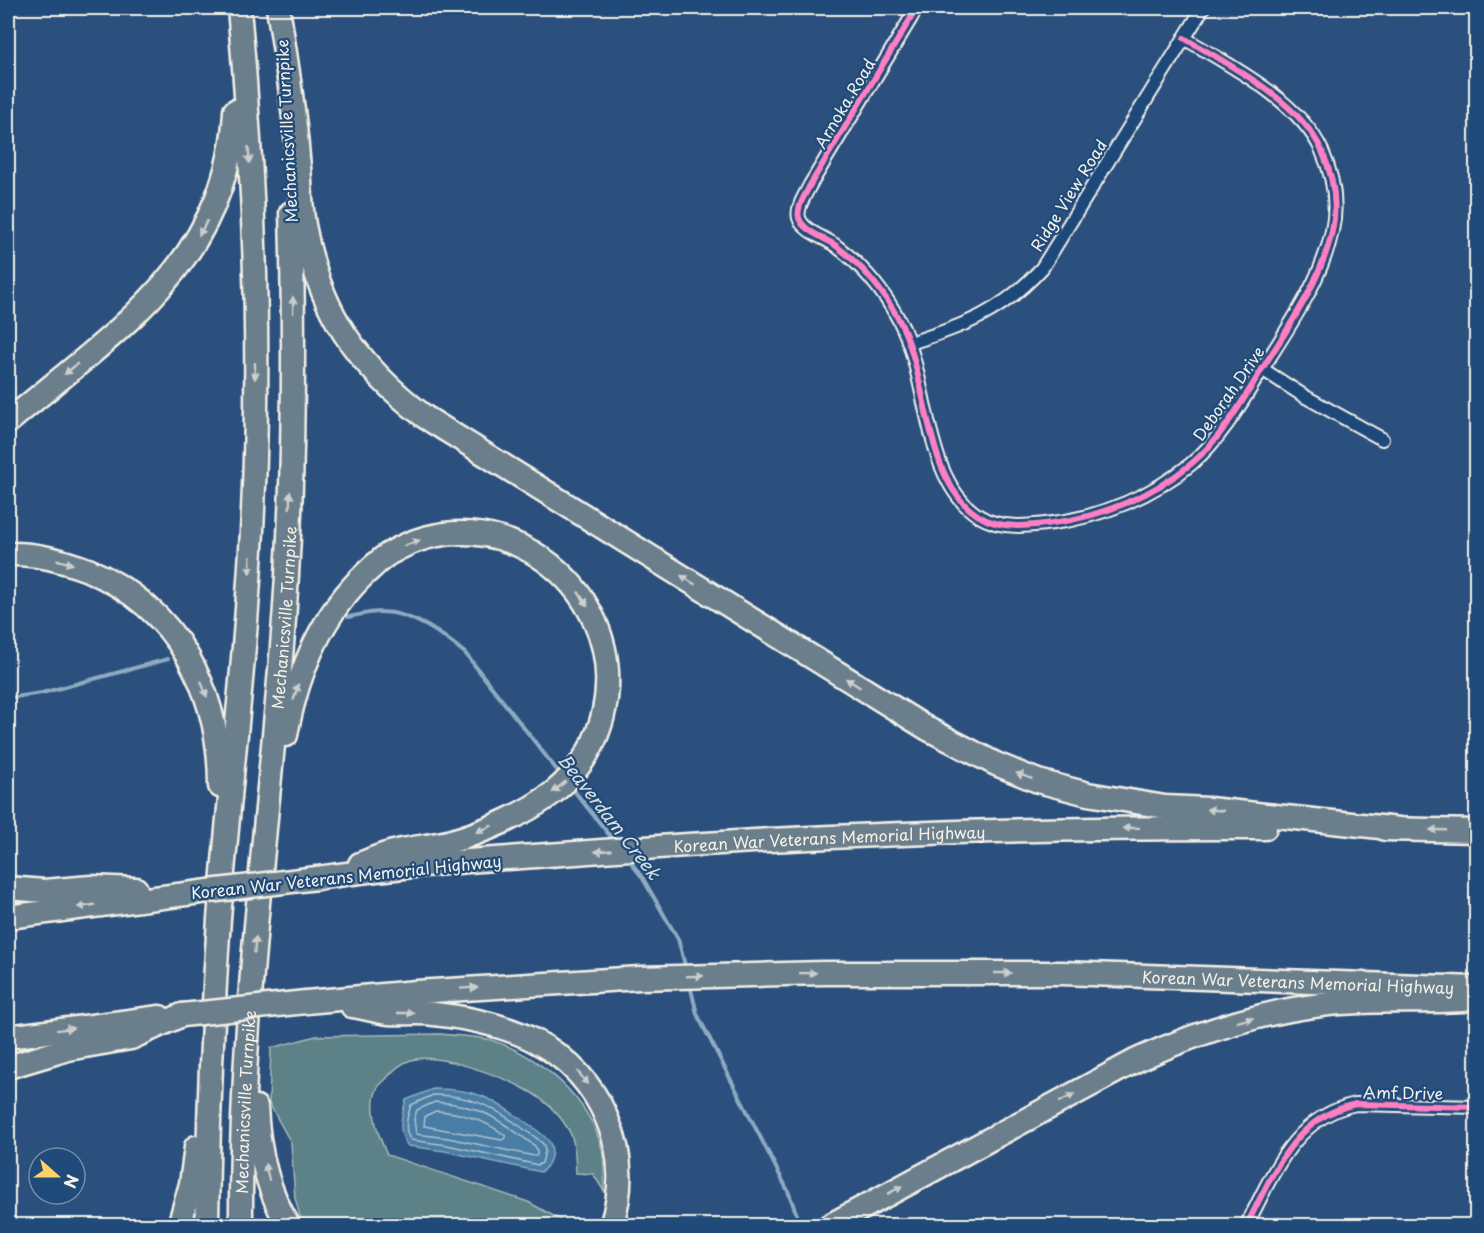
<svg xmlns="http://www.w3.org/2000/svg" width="1484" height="1233" font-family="'Playpen Sans',sans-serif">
  <rect width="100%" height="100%" fill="#2c507e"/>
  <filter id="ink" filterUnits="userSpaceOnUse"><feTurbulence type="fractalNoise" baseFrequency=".0167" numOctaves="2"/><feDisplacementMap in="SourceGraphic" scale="12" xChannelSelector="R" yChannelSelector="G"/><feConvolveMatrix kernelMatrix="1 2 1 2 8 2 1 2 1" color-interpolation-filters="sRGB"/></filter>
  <g filter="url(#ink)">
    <path fill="#5b8187" stroke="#a8b9b8" stroke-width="1.5" d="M 440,1034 C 457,1036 475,1036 491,1040 C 541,1056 589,1098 602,1149 C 605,1162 604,1177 604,1191 L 593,1174 L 576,1173 C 575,1159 576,1141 568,1129 C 558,1112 542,1098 525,1089 C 501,1076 437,1052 411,1060 C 401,1063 393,1070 386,1079 C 383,1082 379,1085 377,1089 C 368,1109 379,1137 387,1155 L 528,1202 L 570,1225 L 308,1225 L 300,1216 L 295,1198 L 291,1143 L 269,1103 L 271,1048 L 316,1036 Z"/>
    <path fill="#487da5" stroke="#8dabc0" stroke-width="1.5" d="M 433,1089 C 450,1089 468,1090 484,1097 C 496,1102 544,1132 550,1143 C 555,1153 549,1166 541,1172 L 445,1151 L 408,1146 C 397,1132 401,1117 406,1100 Z"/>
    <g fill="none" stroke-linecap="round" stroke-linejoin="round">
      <path stroke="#afc3cd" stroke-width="1.5" d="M 433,1095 C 470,1095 492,1106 521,1127 C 529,1133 538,1138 544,1145 L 545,1151 L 542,1163 L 538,1165 L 447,1145 L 411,1140 C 403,1131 407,1117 411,1105 Z
        M 435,1102 C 480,1104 500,1120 535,1146 L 537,1150 L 537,1155 L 534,1156 L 448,1138 L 416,1134 L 414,1119 L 417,1110 Z
        M 436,1111 C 462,1112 484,1120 505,1135 L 505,1138 L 502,1140 L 424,1126 L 425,1116 Z"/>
      <path stroke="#8dabc0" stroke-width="4" d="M 348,617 C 359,615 370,612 381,612 C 412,612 442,634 465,653 L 560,774
        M 8,698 L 42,693 L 168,659
        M 571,787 L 615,842
        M 627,857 L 642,877 L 678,939 L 686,969
        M 690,985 L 697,1014 L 788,1191 L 801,1226"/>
      <defs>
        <path id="street" d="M 917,8 L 810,185 C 806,194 796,207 799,218 C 803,231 825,238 835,245 C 862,265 883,290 899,320 C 930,377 922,481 979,516 C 1001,530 1029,526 1053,523 C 1103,516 1152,496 1191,464 C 1222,438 1243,400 1264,366 C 1290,325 1322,279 1332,231 C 1338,204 1333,176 1322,151 C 1300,101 1229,65 1184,38
          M 910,343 C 966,325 1001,313 1042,268 L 1203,8
          M 1262,369 L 1304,396 L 1382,439
          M 1246,1226 C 1273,1175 1293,1117 1356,1104 L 1476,1107"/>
        <g id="highway">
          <path d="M 278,8 C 286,57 294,107 298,157 C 301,180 300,203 304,225 C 319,311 357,365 425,417 L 928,729 L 996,764 L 1038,781 L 1088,794 L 1165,807 L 1209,809 L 1399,829"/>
          <path d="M 8,422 C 114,332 227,264 235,111"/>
          <path d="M 8,554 C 35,553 62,560 88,570 C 178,608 220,691 220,786"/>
          <path d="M 286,735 C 297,674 321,615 367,572 C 375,565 382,557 392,552 C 496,492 621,583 606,699 C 601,736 583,768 554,792 C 526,814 482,833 448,842 C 431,846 415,847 398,851 C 385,853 372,859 360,864"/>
          <path d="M 1385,829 L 1476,831"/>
          <path id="s1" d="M 317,878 C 411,864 507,858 602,851 C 823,834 1044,827 1265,828"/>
          <path d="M 8,888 L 44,891 L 91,887 L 136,889"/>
          <path d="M 8,917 L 209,891"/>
          <path id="s2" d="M 306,1002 L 416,992 L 640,978 L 823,973 L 1062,973 L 1476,988"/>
          <path d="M 352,1006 C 364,1008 376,1011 388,1013 C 403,1014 419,1012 434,1014 C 508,1022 576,1045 607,1119 C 622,1153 623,1190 611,1226"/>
          <path d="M 8,1037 L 160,1017"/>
          <path d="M 8,1067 L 68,1049 L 131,1038 L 182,1015"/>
          <path d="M 256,1107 C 258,1147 267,1191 289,1226"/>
          <path d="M 179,1226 L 191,1184 L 196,1147"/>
          <path d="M 207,1226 C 208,1123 212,1021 219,919 C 230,783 247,647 253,510 C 261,343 254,174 239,8"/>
          <path id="s3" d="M 241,1226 C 240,1032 266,838 282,646 C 294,502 295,357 291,213"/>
          <path d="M 829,1226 L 1137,1060 C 1196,1033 1256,1013 1321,1005 C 1368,999 1416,1003 1463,1000"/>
        </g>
      </defs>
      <use href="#street" stroke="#f4f1e8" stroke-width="16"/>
      <use href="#highway" stroke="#f4f1e8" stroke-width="27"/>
      <use href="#street" stroke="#1f4a7a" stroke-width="12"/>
      <use href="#highway" stroke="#6b7e8b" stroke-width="22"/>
      <defs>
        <path id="highway-bridge" d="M 209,891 L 317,878
          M 182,1015 L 306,1002"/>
      </defs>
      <use href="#highway-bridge" stroke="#f4f1e8" stroke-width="27" stroke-linecap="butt"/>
      <use href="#highway-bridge" stroke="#6b7e8b" stroke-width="22"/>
      <defs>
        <path id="cycleway" d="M 917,8 L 810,185 C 806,194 796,207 799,218 C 803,231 825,238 835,245 C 862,265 883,290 899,320 C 930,377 922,481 979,516 C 1001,530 1029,526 1053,523 C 1103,516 1152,496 1191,464 C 1222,438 1243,400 1264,366 C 1290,325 1322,279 1332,231 C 1338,204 1333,176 1322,151 C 1300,101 1229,65 1184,38
          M 1246,1226 C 1273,1175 1293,1117 1356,1104 L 1476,1107"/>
      </defs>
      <use href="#cycleway" stroke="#1f4a7a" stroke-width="10"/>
      <use href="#cycleway" stroke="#ff80c0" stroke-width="6"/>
    </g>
    <defs><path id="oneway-solid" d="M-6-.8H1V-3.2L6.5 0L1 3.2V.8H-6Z" transform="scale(1.5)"/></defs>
    <g fill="#cbcecc">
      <use href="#oneway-solid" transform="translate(249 155) rotate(87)"/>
      <use href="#oneway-solid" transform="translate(203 228) rotate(119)"/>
      <use href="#oneway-solid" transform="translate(293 305) rotate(-91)"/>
      <use href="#oneway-solid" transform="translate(71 369) rotate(140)"/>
      <use href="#oneway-solid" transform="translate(255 371) rotate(90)"/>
      <use href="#oneway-solid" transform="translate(290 500) rotate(-88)"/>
      <use href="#oneway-solid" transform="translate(412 543) rotate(-20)"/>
      <use href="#oneway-solid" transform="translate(65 562) rotate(16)"/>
      <use href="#oneway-solid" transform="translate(250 565) rotate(93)"/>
      <use href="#oneway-solid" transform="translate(688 580) rotate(-148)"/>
      <use href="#oneway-solid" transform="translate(583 599) rotate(56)"/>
      <use href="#oneway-solid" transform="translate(853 683) rotate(-148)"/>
      <use href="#oneway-solid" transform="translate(204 689) rotate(70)"/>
      <use href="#oneway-solid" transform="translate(296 692) rotate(-73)"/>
      <use href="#oneway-solid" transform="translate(1024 776) rotate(-159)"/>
      <use href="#oneway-solid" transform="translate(559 787) rotate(140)"/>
      <use href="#oneway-solid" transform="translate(1215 810) rotate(-175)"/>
      <use href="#oneway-solid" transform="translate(1131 828) rotate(179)"/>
      <use href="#oneway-solid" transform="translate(484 829) rotate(158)"/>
      <use href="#oneway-solid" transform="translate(1438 830) rotate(-178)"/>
      <use href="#oneway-solid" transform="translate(603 851) rotate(176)"/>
      <use href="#oneway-solid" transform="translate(86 906) rotate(172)"/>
      <use href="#oneway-solid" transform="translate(255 945) rotate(-85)"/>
      <use href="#oneway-solid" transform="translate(808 973) rotate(-1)"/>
      <use href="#oneway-solid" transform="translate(1003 973)"/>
      <use href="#oneway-solid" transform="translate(695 976) rotate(-2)"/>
      <use href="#oneway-solid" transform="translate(469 988) rotate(-4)"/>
      <use href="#oneway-solid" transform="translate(406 1013)"/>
      <use href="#oneway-solid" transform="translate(1245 1020) rotate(-14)"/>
      <use href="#oneway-solid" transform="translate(65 1029) rotate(-7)"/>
      <use href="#oneway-solid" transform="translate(583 1078) rotate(50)"/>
      <use href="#oneway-solid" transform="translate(1067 1098) rotate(-28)"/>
      <use href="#oneway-solid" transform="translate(267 1172) rotate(-104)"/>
      <use href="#oneway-solid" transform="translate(895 1190) rotate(-28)"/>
    </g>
  </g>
  <g text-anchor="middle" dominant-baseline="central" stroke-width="4.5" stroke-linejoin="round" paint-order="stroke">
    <g font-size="16" fill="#f4f1e8" stroke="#1f4a7a">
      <text transform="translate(844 103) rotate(-59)">Arnoka Road</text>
      <text transform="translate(286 131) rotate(-93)">Mechanicsville Turnpike</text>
      <text transform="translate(1068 195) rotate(-58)">Ridge View Road</text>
      <text transform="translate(1228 393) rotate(-55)">Deborah Drive</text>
      <text stroke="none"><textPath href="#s3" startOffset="610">Mechanicsville Turnpike</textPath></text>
      <text stroke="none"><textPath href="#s1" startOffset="514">Korean War Veterans Memorial Highway</textPath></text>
      <text transform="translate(346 876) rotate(-6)">Korean War Veterans Memorial Highway</text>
      <text stroke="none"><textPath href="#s2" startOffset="993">Korean War Veterans Memorial Highway</textPath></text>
      <text transform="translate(1403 1092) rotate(1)">Amf Drive</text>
      <text stroke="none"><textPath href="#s3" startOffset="124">Mechanicsville Turnpike</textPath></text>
    </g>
    <g font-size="18" font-style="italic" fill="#dae0de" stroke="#1f4a7a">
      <text transform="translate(610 816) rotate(52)">Beaverdam Creek</text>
    </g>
  </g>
  <rect width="1484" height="1233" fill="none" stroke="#1f4a7a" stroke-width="30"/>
  <rect x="15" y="15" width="1454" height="1203" fill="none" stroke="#f4f1e8" stroke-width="2" filter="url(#ink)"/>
  <g transform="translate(57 1176) rotate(111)"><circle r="28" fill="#1f4a7a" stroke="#748da6" stroke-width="1.5"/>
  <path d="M0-4.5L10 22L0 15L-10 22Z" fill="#ffd166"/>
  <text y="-9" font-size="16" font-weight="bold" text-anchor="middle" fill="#f4f1e8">N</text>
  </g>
</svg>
